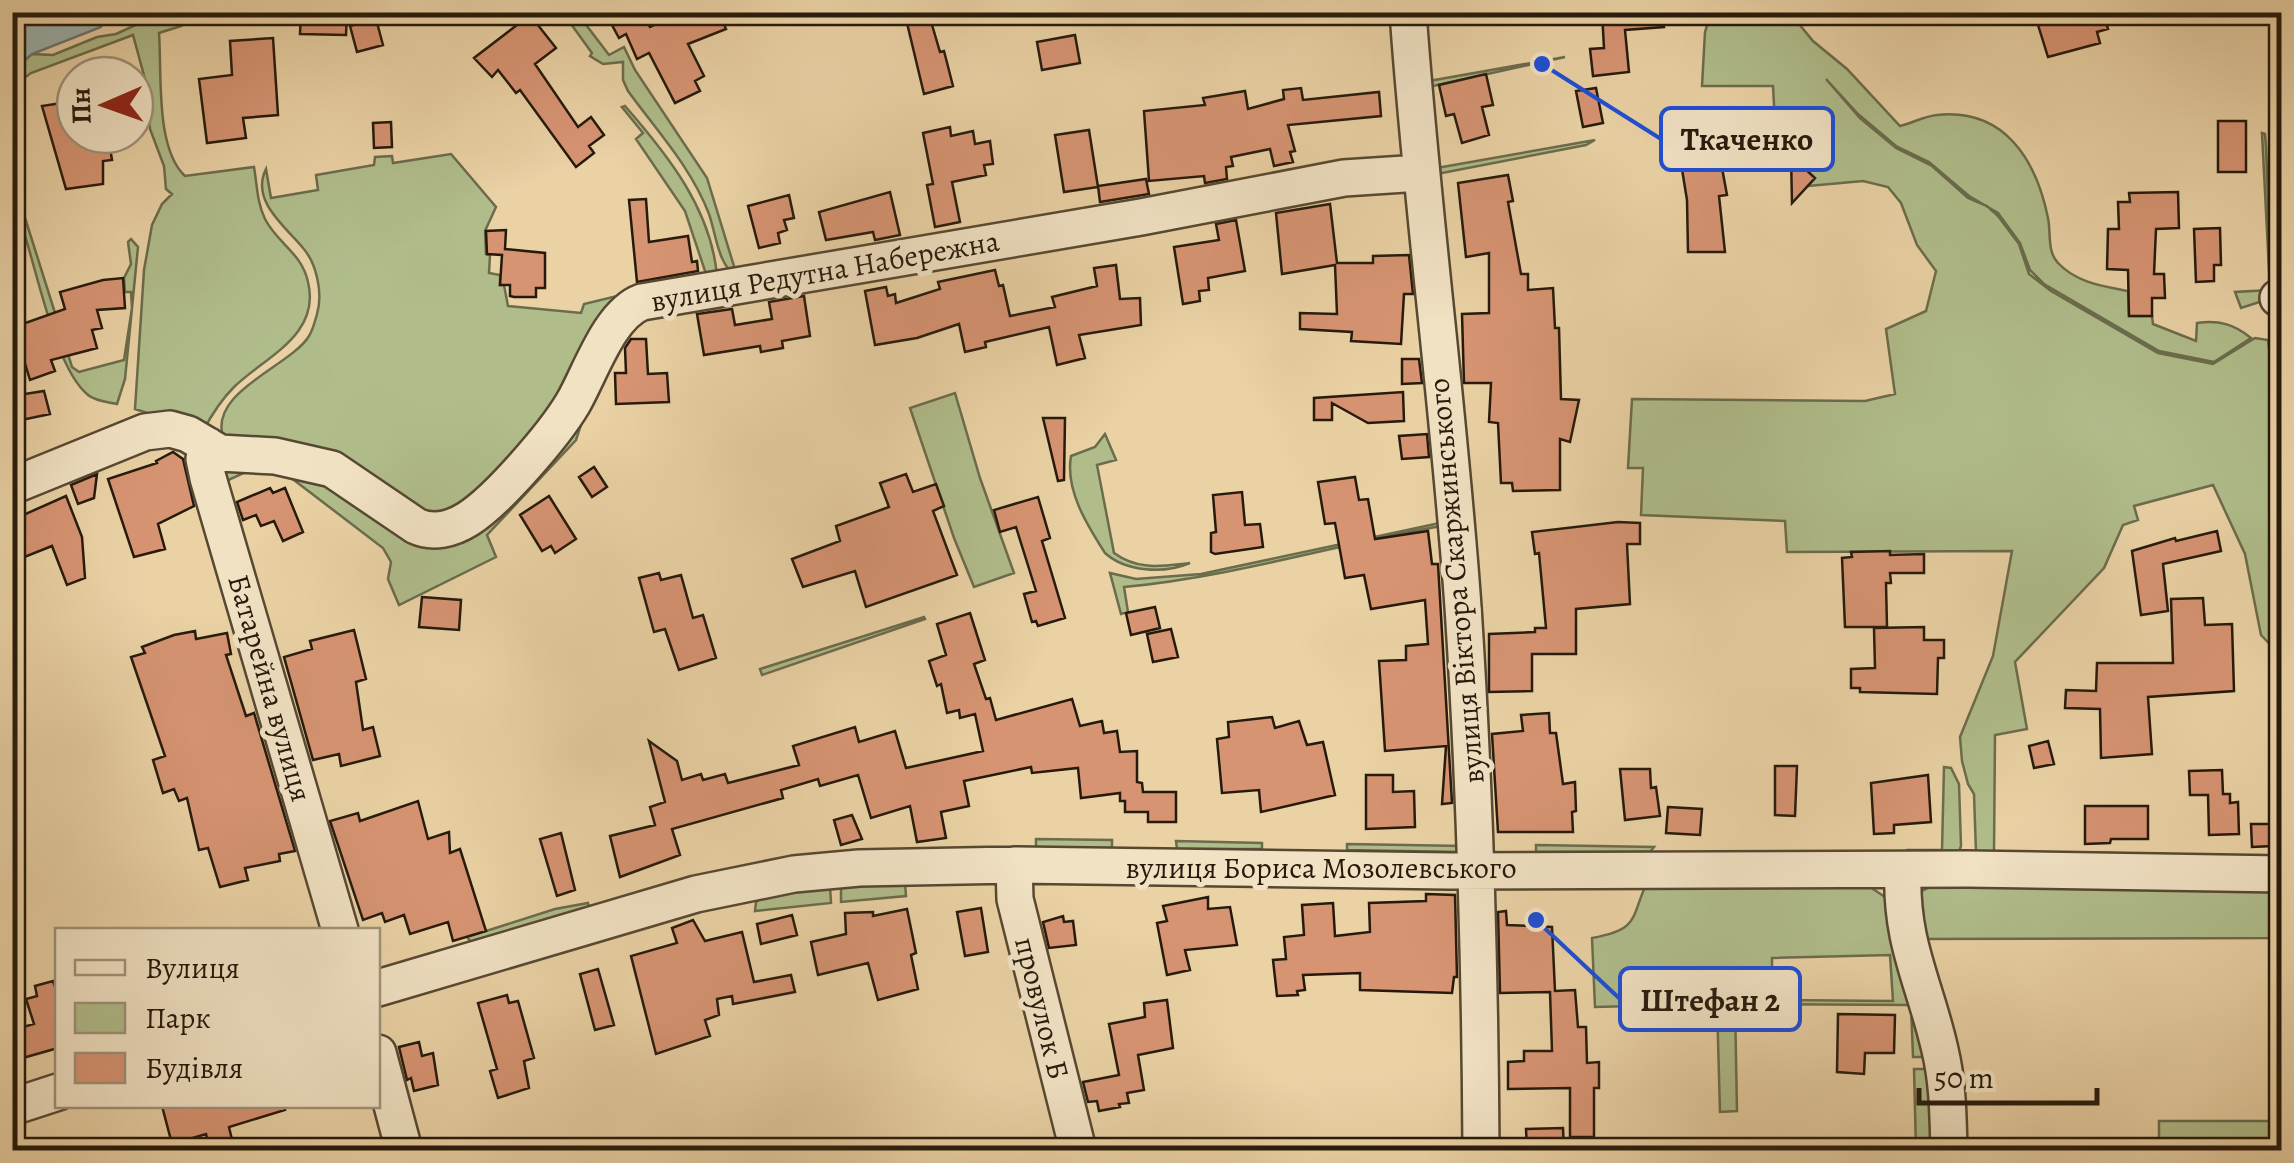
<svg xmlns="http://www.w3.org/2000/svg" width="2294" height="1163" font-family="Alegreya,serif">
  <rect width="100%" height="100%" fill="#ead2a5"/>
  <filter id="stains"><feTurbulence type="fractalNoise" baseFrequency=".002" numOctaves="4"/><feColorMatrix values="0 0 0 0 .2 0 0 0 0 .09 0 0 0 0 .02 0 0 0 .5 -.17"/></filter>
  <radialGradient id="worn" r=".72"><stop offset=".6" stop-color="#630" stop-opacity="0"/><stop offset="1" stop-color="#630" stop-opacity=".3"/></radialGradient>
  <path fill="#b0bd8b" stroke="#6b6c4c" stroke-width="2.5" fill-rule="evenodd" d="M 162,13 L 203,13 L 181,26 L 159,33 C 162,73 155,148 185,176 L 254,167 C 257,184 257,203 265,219 C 277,243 302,253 308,282 C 321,335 265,357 234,387 C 220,401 212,414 203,431 L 135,409 L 144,270 L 152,225 L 162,204 L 172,194 L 166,189 L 164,166 L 150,129 L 146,83 L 133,35 L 31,73 L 13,86 L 13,70 L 32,54 L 53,55 L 97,37 L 116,34 Z
    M 563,13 L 577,13 L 609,55 L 624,47 L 635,70 L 707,178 L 737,276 C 718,266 716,234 709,214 C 691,167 657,131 628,91 L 623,80 L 623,62 L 603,64 L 590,56 L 592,53 Z
    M 1711,13 L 1790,13 L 1813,41 L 1847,69 L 1900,126 C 1912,123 1925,116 1937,115 C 2004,108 2036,159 2048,218 C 2051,232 2047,252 2058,263 C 2077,283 2103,286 2128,291 L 2129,316 L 2152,316 L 2153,324 L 2196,341 L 2197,323 C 2219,320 2234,324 2251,338 L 2214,362 L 2159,351 L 2044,284 L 2030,270 L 2020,243 L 1998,213 L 1969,196 L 1929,162 L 1896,146 L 1858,114 L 1826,79 L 1860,118 L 1896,148 L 1932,166 L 1968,198 L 1987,206 L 1998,216 L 2019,244 L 2029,274 L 2051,291 L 2158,353 L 2213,364 L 2255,338 L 2268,340 L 2277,408 L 2273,472 L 2282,497 L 2281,656 L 2261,635 L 2245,554 L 2213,485 L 2134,506 L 2138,520 L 2123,525 L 2104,568 L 2015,662 L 2027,729 L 1995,735 L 1994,852 L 2112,853 L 2111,859 L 1976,852 L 1974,794 L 1968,784 L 1962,761 L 1960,737 L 1993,656 L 2012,551 L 1787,552 L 1785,521 L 1641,515 L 1643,468 L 1628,468 L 1632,399 L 1865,401 L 1895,394 L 1886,329 L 1926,311 L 1936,271 L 1917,245 L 1901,203 L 1888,187 L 1863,181 L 1808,186 L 1814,178 L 1776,142 L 1773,86 L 1702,86 L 1705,32 Z
    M 1565,57 L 1424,88 L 1431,169 L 1595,140 L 1586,145 L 1437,174 L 1426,172 L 1421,87 L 1429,81 Z
    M 625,106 C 667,154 712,210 717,277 L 706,274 L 685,211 L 636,139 L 643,133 L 622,107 Z
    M 2262,133 L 2265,134 L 2266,147 L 2272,298 L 2241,308 L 2235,292 L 2270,290 Z
    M 451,154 L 496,207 L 485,231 L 486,254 L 490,255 L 489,273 L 500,275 L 500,285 L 504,285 L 508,306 L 581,313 L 584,304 L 621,295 L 575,391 L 449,521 L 223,437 C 209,391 291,366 309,336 C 313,330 315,321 317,314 C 323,294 317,264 303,248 C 286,227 250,201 266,169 L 271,198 L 318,190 L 316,175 L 374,165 L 375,157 L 392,156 L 393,163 Z
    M 12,188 L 21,205 L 72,367 L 79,372 L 124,360 L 132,308 L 131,292 L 125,292 L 124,278 L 131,264 L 128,242 L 131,239 L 138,247 L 125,379 L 117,404 C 107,402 95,401 88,395 C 51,365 34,248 13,201 Z
    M 955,393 L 980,478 L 1014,573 L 974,587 L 954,538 L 910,408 Z
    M 590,397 L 576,440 L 487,535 L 496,557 L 399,605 L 388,579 L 391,562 L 383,548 L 286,474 L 250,470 L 220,484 L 225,468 L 277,461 L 432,537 Z
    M 1105,434 L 1116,460 L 1097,465 L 1114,553 C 1139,571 1162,566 1190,563 C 1164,574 1126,572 1105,553 C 1087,525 1065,490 1071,456 L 1095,447 Z
    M 1440,523 L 1441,526 C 1335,545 1231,577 1124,587 L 1128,612 L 1121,614 L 1110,573 L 1136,579 L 1201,574 Z
    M 924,617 L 925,619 L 762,675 L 760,669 Z
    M 1944,767 L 1951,768 L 1959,784 L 1961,846 L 1958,855 L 1910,855 L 1908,850 L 1942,850 Z
    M 1036,839 L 1112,840 L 1112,848 L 1036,847 Z
    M 1176,841 L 1262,843 L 1262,849 L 1177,849 Z
    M 1347,844 L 1463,846 L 1459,852 L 1347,850 Z
    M 1536,845 L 1654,847 L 1650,852 L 1536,852 Z
    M 1648,880 L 1861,881 L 1888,899 L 1936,1057 L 1913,1057 L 1911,1005 L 1735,1004 L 1737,1111 L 1720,1112 L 1717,1004 L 1595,1007 L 1592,938 C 1641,929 1630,918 1648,880 ZM 1890,955 L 1893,1001 L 1772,1000 L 1772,958 Z
    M 905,883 L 906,896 L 841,902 L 841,886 Z
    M 1938,883 L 2281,885 L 2281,938 L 1914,939 L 1914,895 Z
    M 830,886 L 831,903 L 755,911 L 756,902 L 765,895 Z
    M 588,903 L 589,907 L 473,944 L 467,937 L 555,909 Z
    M 1914,1069 L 1939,1069 L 1944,1150 L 1916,1150 Z
    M 2159,1121 L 2281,1121 L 2281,1150 L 2159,1150 Z"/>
  <path fill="#9bb5b0" stroke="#6c776e" stroke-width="2.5" d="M 13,12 L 140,12 L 140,13 L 107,17 L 101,27 L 32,54 L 13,70 Z"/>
  <path fill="#d79473" stroke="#261a0c" stroke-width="2.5" d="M 301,12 L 347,12 L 346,35 L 300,34 Z
    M 605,12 L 641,12 L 650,27 L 683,12 L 719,12 L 726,29 L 688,44 L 704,76 L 695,81 L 700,91 L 675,103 L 649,53 L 637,59 L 626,34 L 619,38 Z
    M 1602,12 L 1663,12 L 1664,27 L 1625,30 L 1629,72 L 1593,76 L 1590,49 L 1604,48 Z
    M 2034,12 L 2103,12 L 2108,29 L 2097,32 L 2100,43 L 2048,57 Z
    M 530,15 L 556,48 L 535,64 L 578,127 L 591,117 L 604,135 L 589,146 L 594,153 L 576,167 L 520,90 L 516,93 L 498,70 L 492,77 L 474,58 Z
    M 930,18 L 940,52 L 944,51 L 953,86 L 924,94 L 907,23 Z
    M 376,19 L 383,45 L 357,52 L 350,26 Z
    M 1075,35 L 1080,63 L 1042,70 L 1037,42 Z
    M 273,38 L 278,115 L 243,118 L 246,138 L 207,143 L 199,79 L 232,75 L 230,41 Z
    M 1486,74 L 1493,105 L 1482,107 L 1489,135 L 1462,143 L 1454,114 L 1446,116 L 1439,85 Z
    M 1301,88 L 1303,100 L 1379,92 L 1381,116 L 1288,125 L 1295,151 L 1290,152 L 1293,162 L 1274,166 L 1270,149 L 1231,157 L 1233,166 L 1226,167 L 1227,179 L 1205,183 L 1204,176 L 1149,181 L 1144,111 L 1205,105 L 1203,98 L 1245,91 L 1248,109 L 1284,99 L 1283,90 Z
    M 1596,88 L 1603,123 L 1583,127 L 1576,91 Z
    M 75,101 L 75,135 L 108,135 L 112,160 L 103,161 L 103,184 L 66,189 L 42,106 Z
    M 2218,121 L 2246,121 L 2246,172 L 2218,172 Z
    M 391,122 L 392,147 L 374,148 L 373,123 Z
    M 950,127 L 951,136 L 973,131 L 975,144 L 990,141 L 993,164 L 984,165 L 986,175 L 952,182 L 960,222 L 935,227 L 927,185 L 933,184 L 923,133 Z
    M 1089,130 L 1098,187 L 1064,192 L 1055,135 Z
    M 1791,156 L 1815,178 L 1792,203 Z
    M 1720,157 L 1727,195 L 1719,196 L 1725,252 L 1688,252 L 1687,200 L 1681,163 Z
    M 1508,175 L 1513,201 L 1508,202 L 1521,274 L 1528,274 L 1528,290 L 1553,288 L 1555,328 L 1559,328 L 1561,399 L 1579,400 L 1570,442 L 1560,439 L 1560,490 L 1513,491 L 1512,483 L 1501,483 L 1498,423 L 1489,422 L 1491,383 L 1464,383 L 1462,314 L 1489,313 L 1489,253 L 1466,257 L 1458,183 Z
    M 1146,179 L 1149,194 L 1100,202 L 1098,186 Z
    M 890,192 L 900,235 L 875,240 L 873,232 L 826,240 L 819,212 Z
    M 2178,192 L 2179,228 L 2156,229 L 2154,274 L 2164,274 L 2165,298 L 2152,298 L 2152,316 L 2129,316 L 2128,270 L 2107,269 L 2108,229 L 2119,229 L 2118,202 L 2130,202 L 2129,193 Z
    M 789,195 L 794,218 L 784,220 L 787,230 L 778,233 L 780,243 L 759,248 L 748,206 Z
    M 646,199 L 649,242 L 688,236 L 692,262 L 697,261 L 698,271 L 637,282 L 629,200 Z
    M 1330,204 L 1337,263 L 1373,263 L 1373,256 L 1409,255 L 1413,294 L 1404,294 L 1401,344 L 1351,341 L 1352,332 L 1300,329 L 1300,313 L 1337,314 L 1335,265 L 1282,274 L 1276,213 Z
    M 1236,220 L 1245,271 L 1208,278 L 1209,290 L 1199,291 L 1200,301 L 1183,304 L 1174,247 L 1219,240 L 1216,224 Z
    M 2220,228 L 2221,265 L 2214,265 L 2214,281 L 2196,282 L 2194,229 Z
    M 506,230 L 505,249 L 545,253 L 545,288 L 536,288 L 536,297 L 514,297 L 510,296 L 510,285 L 500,285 L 502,255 L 487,254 L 486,231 Z
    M 1116,265 L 1120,299 L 1140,298 L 1141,325 L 1079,335 L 1085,358 L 1057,365 L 1049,327 L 985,342 L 986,347 L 965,352 L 959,324 L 917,338 L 875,345 L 865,291 L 886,287 L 888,296 L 895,294 L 896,303 L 940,289 L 938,282 L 995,270 L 999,286 L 1003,285 L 1010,316 L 1055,307 L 1052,297 L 1097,286 L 1094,268 Z
    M 123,278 L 125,308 L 97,310 L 102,328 L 92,330 L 97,348 L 51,360 L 55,371 L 30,380 L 14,327 L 65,309 L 60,292 L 103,280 Z
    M 804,296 L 810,336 L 782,341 L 783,348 L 761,352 L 760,346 L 704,355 L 697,314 L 732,309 L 735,325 L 772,319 L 769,302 Z
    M 631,339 L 646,339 L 648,374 L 667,373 L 669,402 L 616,404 L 615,373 L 626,373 L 625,348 Z
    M 1402,359 L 1419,359 L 1422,383 L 1402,384 Z
    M 44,391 L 50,414 L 12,422 L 12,396 Z
    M 1403,392 L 1404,421 L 1368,423 L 1332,403 L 1332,420 L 1314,420 L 1314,398 Z
    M 1043,418 L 1065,418 L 1064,480 L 1058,481 Z
    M 1427,434 L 1429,457 L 1402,459 L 1399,436 Z
    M 173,452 L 183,459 L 194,506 L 158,524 L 165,549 L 134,557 L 108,479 L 157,463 L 156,461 Z
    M 594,467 L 607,487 L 592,497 L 579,477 Z
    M 97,474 L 94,498 L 78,504 L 71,485 Z
    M 906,474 L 913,492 L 936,484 L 944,506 L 933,511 L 957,575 L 866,607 L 855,571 L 803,587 L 792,559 L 840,541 L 836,526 L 889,507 L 880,483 Z
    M 1355,477 L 1359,500 L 1368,499 L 1375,539 L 1428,531 L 1432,564 L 1438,564 L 1452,803 L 1442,804 L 1446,746 L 1385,751 L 1379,661 L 1406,660 L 1406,646 L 1428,644 L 1425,600 L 1371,609 L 1364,575 L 1345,578 L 1335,523 L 1325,524 L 1318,482 Z
    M 270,488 L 273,493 L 285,488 L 303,532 L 283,541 L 274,521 L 261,526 L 256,515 L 243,520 L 237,502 Z
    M 1242,492 L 1245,525 L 1260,524 L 1263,547 L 1215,554 L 1211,552 L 1211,533 L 1216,532 L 1213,495 Z
    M 66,496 L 82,537 L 85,578 L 67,585 L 52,546 L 12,562 L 12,520 Z
    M 549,496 L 576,539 L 555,553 L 551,546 L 542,551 L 520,515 Z
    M 1038,497 L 1050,538 L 1042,541 L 1065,618 L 1038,626 L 1036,621 L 1032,622 L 1024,594 L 1036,591 L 1016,527 L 1000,532 L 994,510 Z
    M 1618,522 L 1640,523 L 1640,544 L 1627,544 L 1630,604 L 1576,609 L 1576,654 L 1532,654 L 1532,691 L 1489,692 L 1489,634 L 1535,632 L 1535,628 L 1546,628 L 1539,553 L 1535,554 L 1532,532 Z
    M 2217,531 L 2221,551 L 2163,564 L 2168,611 L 2141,615 L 2132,551 L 2175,538 L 2176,541 Z
    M 1890,551 L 1890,555 L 1924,554 L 1924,573 L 1890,573 L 1891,583 L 1886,583 L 1887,627 L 1845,627 L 1842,558 L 1852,557 L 1851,552 Z
    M 659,573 L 661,580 L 681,575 L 693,618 L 703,615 L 716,658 L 679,670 L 665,629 L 654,632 L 639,578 Z
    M 422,597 L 461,600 L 459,630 L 419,627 Z
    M 2203,598 L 2205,625 L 2232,624 L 2234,691 L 2148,697 L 2152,754 L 2101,758 L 2100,709 L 2065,708 L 2066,690 L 2096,691 L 2097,663 L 2173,663 L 2171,599 Z
    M 1155,607 L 1160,628 L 1131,635 L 1126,613 Z
    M 970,613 L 985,660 L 974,664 L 986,699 L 990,698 L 996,720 L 1072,699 L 1080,726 L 1102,721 L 1104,733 L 1117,731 L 1120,752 L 1137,751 L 1137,782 L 1142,783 L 1143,792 L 1176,792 L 1176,822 L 1148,822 L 1148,812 L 1125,812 L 1125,801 L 1120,801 L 1120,793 L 1081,798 L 1078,768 L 1032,773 L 1031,767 L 964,781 L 969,806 L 941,812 L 946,838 L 917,842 L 910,806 L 871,818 L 858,775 L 820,786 L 818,779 L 781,790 L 783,798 L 672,829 L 680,855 L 620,877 L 610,836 L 655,825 L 650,807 L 665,802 L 649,741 L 677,761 L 682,780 L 701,774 L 703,780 L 725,774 L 728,783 L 799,765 L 793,746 L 855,727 L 859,742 L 895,731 L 906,768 L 983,751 L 975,714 L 960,718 L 959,710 L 947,713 L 941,684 L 937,686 L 929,661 L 946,655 L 937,624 Z
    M 1924,627 L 1924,640 L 1944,640 L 1944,658 L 1938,658 L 1937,694 L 1860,692 L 1860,688 L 1851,688 L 1851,669 L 1875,668 L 1874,628 Z
    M 1171,629 L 1178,657 L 1153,662 L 1147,634 Z
    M 354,630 L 366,679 L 356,682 L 363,730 L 373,727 L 380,756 L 341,766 L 339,754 L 313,760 L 284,657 L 312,649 L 310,641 Z
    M 195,631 L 196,639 L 227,633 L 231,654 L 226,655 L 246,716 L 254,713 L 295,851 L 279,854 L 280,861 L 245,868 L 248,880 L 220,887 L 208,848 L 199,850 L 187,798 L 179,801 L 174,789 L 163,793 L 153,760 L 165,756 L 131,657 L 145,653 L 142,647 L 174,635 Z
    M 1549,713 L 1550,733 L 1556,733 L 1563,784 L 1575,782 L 1576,811 L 1572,812 L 1573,832 L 1498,832 L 1492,734 L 1523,731 L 1521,715 Z
    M 1272,717 L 1275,728 L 1299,721 L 1307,745 L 1323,742 L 1335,795 L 1261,812 L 1259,790 L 1222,793 L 1217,739 L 1229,737 L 1228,722 Z
    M 2048,741 L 2054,764 L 2034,768 L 2029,746 Z
    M 1775,766 L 1797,766 L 1795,816 L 1775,815 Z
    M 1620,769 L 1650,769 L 1651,788 L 1656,787 L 1660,816 L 1625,820 Z
    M 2222,770 L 2223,794 L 2230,794 L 2230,803 L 2238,802 L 2239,834 L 2209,835 L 2208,795 L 2190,795 L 2189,771 Z
    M 1366,775 L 1393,775 L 1393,792 L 1414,791 L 1415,827 L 1366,829 Z
    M 1928,775 L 1931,822 L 1894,825 L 1894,833 L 1874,834 L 1871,783 Z
    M 418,801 L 428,839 L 449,832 L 450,853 L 460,849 L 486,931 L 453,941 L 448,922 L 410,934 L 404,915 L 385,922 L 382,913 L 363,920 L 330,821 L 358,813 L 360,821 Z
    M 2085,806 L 2148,806 L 2148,839 L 2111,839 L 2110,843 L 2085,844 Z
    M 1668,807 L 1702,809 L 1700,835 L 1666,833 Z
    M 852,815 L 862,839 L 841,845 L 834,820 Z
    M 2251,824 L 2273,824 L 2273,846 L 2252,847 Z
    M 561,833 L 575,890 L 557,896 L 540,839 Z
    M 1426,894 L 1455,895 L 1457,977 L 1454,977 L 1452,993 L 1360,990 L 1360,973 L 1303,975 L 1305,990 L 1297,991 L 1298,995 L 1277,996 L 1273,960 L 1286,959 L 1284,937 L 1304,935 L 1302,905 L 1333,903 L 1335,936 L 1370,932 L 1369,903 L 1426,901 Z
    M 1208,897 L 1208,909 L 1230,907 L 1237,945 L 1185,950 L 1190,970 L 1167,975 L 1157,923 L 1167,921 L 1163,906 Z
    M 981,908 L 988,952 L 965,956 L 957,912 Z
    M 907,909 L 916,953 L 911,955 L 918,989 L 878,1000 L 868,963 L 818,975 L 811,942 L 846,934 L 845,913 L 873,912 L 873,916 Z
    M 1506,911 L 1507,925 L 1552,927 L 1555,991 L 1575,990 L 1578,1027 L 1586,1027 L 1587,1063 L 1599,1062 L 1599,1088 L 1594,1088 L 1594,1137 L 1570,1137 L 1570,1088 L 1508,1089 L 1508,1062 L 1524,1061 L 1524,1051 L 1552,1051 L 1550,992 L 1500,993 L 1498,912 Z
    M 792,915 L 797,935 L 761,944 L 757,924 Z
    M 1063,916 L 1064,922 L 1073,921 L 1076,945 L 1049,948 L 1043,922 Z
    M 693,920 L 705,941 L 742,932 L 754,982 L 791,975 L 795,992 L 733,1004 L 732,996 L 717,999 L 719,1015 L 705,1020 L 710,1036 L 656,1054 L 631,956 L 677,943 L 672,928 Z
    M 598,969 L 614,1025 L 595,1030 L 580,974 Z
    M 53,981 L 58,995 L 58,1048 L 12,1061 L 12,1030 L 34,1024 L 26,999 L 37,996 L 35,986 Z
    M 507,995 L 509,1003 L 518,1001 L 534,1058 L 524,1061 L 529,1088 L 498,1098 L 490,1071 L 497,1069 L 478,1003 Z
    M 1167,1000 L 1173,1048 L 1138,1055 L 1144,1090 L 1127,1093 L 1129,1103 L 1119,1104 L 1120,1107 L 1099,1111 L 1097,1101 L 1088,1102 L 1083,1082 L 1119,1075 L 1109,1024 L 1145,1017 L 1144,1003 Z
    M 1838,1014 L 1895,1015 L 1894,1053 L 1865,1053 L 1864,1074 L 1837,1072 Z
    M 419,1042 L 422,1056 L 433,1053 L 438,1085 L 414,1091 L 411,1078 L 407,1080 L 399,1047 Z
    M 162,1106 L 284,1106 L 285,1110 L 229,1127 L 233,1144 L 210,1150 L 206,1134 L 172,1144 Z
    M 1563,1128 L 1564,1150 L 1527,1150 L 1526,1129 Z"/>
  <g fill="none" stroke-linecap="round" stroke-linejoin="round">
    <defs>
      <path id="minor" d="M 1408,12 C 1422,211 1449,408 1463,607 C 1475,788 1480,969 1481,1150
        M 2278,298 L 2282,298
        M 207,445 L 204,459 L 208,478 L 340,930
        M 12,486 L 145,432 L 170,429 L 188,434 L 220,453 L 275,456 L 332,469 L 416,526 C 433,534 452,529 468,519 C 498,500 554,435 573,403 C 590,374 609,314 642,302 L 1141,217 L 1344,178 L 1420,173
        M 1014,865 L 1015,899 L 1078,1150
        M 1903,870 C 1900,943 1925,983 1940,1050 C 1948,1083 1948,1117 1949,1150
        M 378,988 L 696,894 L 794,874 L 859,868 L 1014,865 L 1449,871 L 1968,869 L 2282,874
        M 378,1053 L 404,1150
        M 12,1107 L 58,1092"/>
    </defs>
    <use href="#minor" stroke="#574832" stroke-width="40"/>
    <use href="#minor" stroke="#f1e2c4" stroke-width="35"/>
  </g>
  <g text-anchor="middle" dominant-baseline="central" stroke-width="10" stroke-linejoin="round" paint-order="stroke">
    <g font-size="30" fill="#261a0c" stroke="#f1e2c4">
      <text transform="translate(825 271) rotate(-10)">вулиця Редутна Набережна</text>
      <text transform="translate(1456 581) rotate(-95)">вулиця Віктора Скаржинського</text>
      <text transform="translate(270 688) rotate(74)">Батарейна вулиця</text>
      <text x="1321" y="868">вулиця Бориса Мозолевського</text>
      <text transform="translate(1042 1008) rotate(76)">провулок Б</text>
    </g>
  </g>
  <path fill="none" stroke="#1d4ed8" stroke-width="4" d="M1542 64L1661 139M1536 920L1620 999"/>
  <g fill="#1d4ed8" stroke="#f1e2c4" stroke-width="4">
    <circle cx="1542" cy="64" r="10"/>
    <circle cx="1536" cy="920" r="10"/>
  </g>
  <g fill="#f1e2c4" stroke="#1d4ed8" stroke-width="4">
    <rect x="1661" y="108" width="172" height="62" rx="10"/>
    <rect x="1620" y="968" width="180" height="62" rx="10"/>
  </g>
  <g font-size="32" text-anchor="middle" font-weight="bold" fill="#261a0c">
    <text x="1747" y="150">Ткаченко</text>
    <text x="1710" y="1011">Штефан 2</text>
  </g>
  <rect width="2294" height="1163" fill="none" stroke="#ead2a5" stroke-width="50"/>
  <rect x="15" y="15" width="2264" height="1133" fill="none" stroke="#261a0c" stroke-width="5"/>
  <rect x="25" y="25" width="2244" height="1113" fill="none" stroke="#261a0c" stroke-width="2.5"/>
  <rect x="55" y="928" width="325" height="180" fill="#f1e2c4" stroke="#a0927a" stroke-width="2.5"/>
  <rect x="75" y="960" width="50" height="15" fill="#f1e2c4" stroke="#a0927a" stroke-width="2.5"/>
  <text x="145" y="978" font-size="30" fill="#261a0c">Вулиця</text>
  <rect x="75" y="1003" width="50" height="30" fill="#b0bd8b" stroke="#a0927a" stroke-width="2.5"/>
  <text x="145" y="1028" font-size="30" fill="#261a0c">Парк</text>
  <rect x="75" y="1053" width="50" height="30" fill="#d79473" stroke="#a0927a" stroke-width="2.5"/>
  <text x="145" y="1078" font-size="30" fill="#261a0c">Будівля</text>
  <g transform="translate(105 105) rotate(268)"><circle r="48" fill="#f1e2c4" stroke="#a0927a" stroke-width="2.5"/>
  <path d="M0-8L18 38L0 25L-18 38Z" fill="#8f2418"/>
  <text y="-15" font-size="28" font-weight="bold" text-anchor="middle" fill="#261a0c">Пн</text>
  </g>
  <path d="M1919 1088v15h178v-15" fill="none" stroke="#261a0c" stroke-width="5"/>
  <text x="1934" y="1088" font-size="30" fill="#261a0c" stroke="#f1e2c4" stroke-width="8" paint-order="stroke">50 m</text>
  <rect width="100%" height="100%" filter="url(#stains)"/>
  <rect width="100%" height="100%" fill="url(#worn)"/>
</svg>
